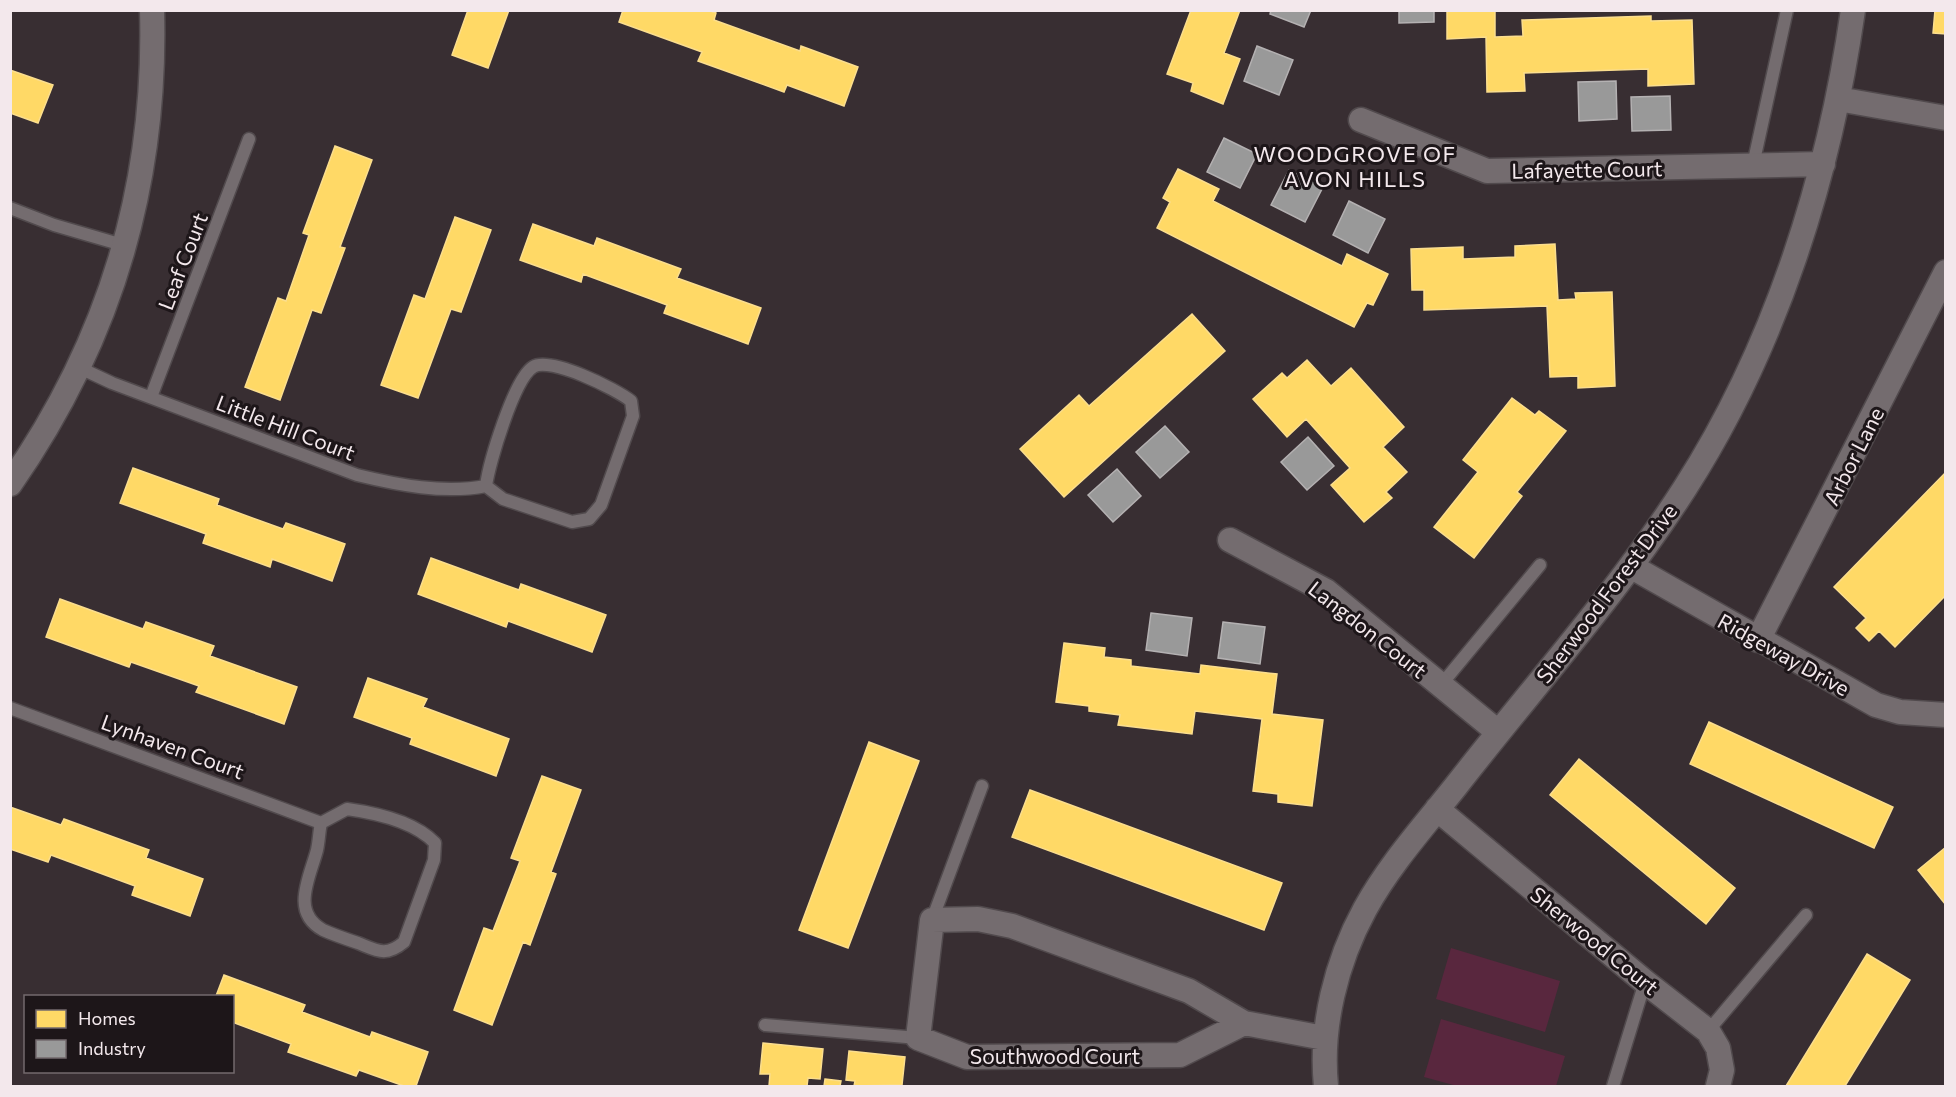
<svg xmlns="http://www.w3.org/2000/svg" width="1956" height="1097" font-family="Commissioner,sans-serif">
  <rect width="100%" height="100%" fill="#382e32"/>
  <path fill="#59273e" d="M 1451,948 L 1560,981 L 1545,1032 L 1436,999 Z
    M 1441,1019 L 1565,1056 L 1556,1086 L 1457,1086 L 1424,1077 Z"/>
  <path fill="#ffd966" stroke="#fbde8e" stroke-width="1.5" d="M 468,10 L 509,10 L 488,68 L 452,55 Z
    M 623,10 L 708,10 L 716,13 L 714,20 L 800,51 L 801,46 L 858,67 L 844,106 L 787,85 L 784,92 L 698,61 L 702,52 L 619,22 Z
    M 1191,10 L 1240,10 L 1224,53 L 1240,59 L 1223,104 L 1191,91 L 1193,83 L 1167,74 Z
    M 1447,10 L 1495,10 L 1495,37 L 1523,36 L 1522,20 L 1651,16 L 1651,21 L 1692,20 L 1694,84 L 1648,86 L 1648,69 L 1524,73 L 1525,91 L 1487,92 L 1486,37 L 1447,39 Z
    M 1935,10 L 1946,10 L 1946,34 L 1933,33 Z
    M 10,70 L 53,85 L 38,123 L 10,113 Z
    M 335,146 L 372,160 L 340,247 L 345,248 L 321,313 L 312,310 L 280,400 L 245,387 L 278,298 L 286,301 L 309,235 L 303,233 Z
    M 1178,169 L 1219,189 L 1213,201 L 1342,266 L 1347,254 L 1388,274 L 1373,305 L 1367,303 L 1354,327 L 1157,228 L 1170,202 L 1163,198 Z
    M 455,217 L 491,230 L 461,312 L 451,309 L 418,398 L 381,385 L 414,295 L 425,299 Z
    M 533,224 L 594,246 L 597,238 L 681,269 L 677,278 L 761,308 L 748,344 L 664,313 L 667,305 L 583,274 L 581,282 L 520,260 Z
    M 1555,244 L 1558,300 L 1576,299 L 1575,293 L 1612,292 L 1615,386 L 1578,388 L 1578,376 L 1550,377 L 1547,306 L 1424,310 L 1424,290 L 1412,290 L 1411,249 L 1463,247 L 1463,259 L 1515,257 L 1515,246 Z
    M 1192,314 L 1225,351 L 1064,497 L 1020,449 L 1079,395 L 1089,406 Z
    M 1307,360 L 1331,386 L 1351,368 L 1404,427 L 1383,447 L 1407,472 L 1386,492 L 1392,498 L 1364,522 L 1331,485 L 1350,468 L 1306,419 L 1287,437 L 1253,399 L 1282,373 L 1287,378 Z
    M 1512,398 L 1535,415 L 1539,411 L 1566,431 L 1517,492 L 1522,496 L 1474,558 L 1434,527 L 1478,472 L 1463,460 Z
    M 133,468 L 219,499 L 217,505 L 283,529 L 286,523 L 345,544 L 332,581 L 272,559 L 270,567 L 203,543 L 206,534 L 120,503 Z
    M 1946,472 L 1946,595 L 1895,647 L 1879,631 L 1869,641 L 1856,628 L 1866,618 L 1834,587 Z
    M 431,558 L 519,590 L 521,584 L 606,615 L 592,652 L 508,621 L 506,627 L 418,594 Z
    M 60,599 L 143,629 L 146,622 L 214,646 L 210,656 L 297,687 L 284,724 L 196,692 L 199,686 L 131,662 L 129,667 L 46,637 Z
    M 1064,643 L 1105,648 L 1104,657 L 1131,660 L 1131,666 L 1200,674 L 1201,665 L 1277,674 L 1272,714 L 1323,720 L 1312,806 L 1278,802 L 1278,794 L 1253,791 L 1262,719 L 1195,711 L 1192,734 L 1118,725 L 1120,715 L 1089,711 L 1089,706 L 1056,702 Z
    M 368,678 L 427,699 L 423,707 L 509,739 L 496,776 L 410,744 L 412,738 L 354,717 Z
    M 1709,722 L 1893,807 L 1874,848 L 1690,764 Z
    M 869,742 L 919,761 L 848,948 L 799,930 Z
    M 1579,759 L 1735,888 L 1706,924 L 1550,795 Z
    M 542,776 L 581,790 L 551,872 L 556,874 L 530,945 L 523,942 L 492,1025 L 454,1010 L 484,928 L 493,931 L 520,861 L 511,858 Z
    M 1030,790 L 1282,883 L 1264,930 L 1012,837 Z
    M 10,807 L 61,825 L 64,819 L 149,850 L 146,858 L 203,879 L 190,916 L 132,895 L 135,886 L 51,855 L 48,862 L 10,849 Z
    M 1946,847 L 1946,905 L 1918,870 Z
    M 1867,954 L 1910,980 L 1845,1086 L 1786,1086 Z
    M 224,975 L 305,1005 L 302,1012 L 370,1037 L 372,1032 L 428,1052 L 416,1086 L 404,1086 L 359,1070 L 356,1076 L 288,1052 L 291,1044 L 232,1022 L 232,996 L 216,996 Z
    M 763,1043 L 823,1049 L 820,1079 L 808,1078 L 807,1086 L 769,1086 L 770,1074 L 760,1074 Z
    M 849,1051 L 905,1057 L 902,1085 L 854,1086 L 855,1081 L 846,1080 Z
    M 825,1079 L 841,1081 L 840,1086 L 824,1086 Z"/>
  <path fill="#999" stroke="#b4b1b2" stroke-width="1.5" d="M 1271,10 L 1311,10 L 1304,27 L 1270,14 Z
    M 1399,10 L 1434,10 L 1434,22 L 1399,23 Z
    M 1257,46 L 1293,60 L 1279,95 L 1244,81 Z
    M 1616,81 L 1617,119 L 1579,121 L 1578,82 Z
    M 1670,96 L 1671,130 L 1632,131 L 1631,97 Z
    M 1224,138 L 1257,154 L 1240,188 L 1207,172 Z
    M 1289,170 L 1323,187 L 1305,222 L 1271,205 Z
    M 1349,201 L 1385,219 L 1368,253 L 1333,235 Z
    M 1165,426 L 1189,452 L 1160,478 L 1136,452 Z
    M 1308,437 L 1334,466 L 1307,490 L 1281,462 Z
    M 1117,469 L 1141,496 L 1113,522 L 1088,495 Z
    M 1151,613 L 1192,618 L 1187,656 L 1146,650 Z
    M 1223,622 L 1265,627 L 1260,664 L 1218,658 Z"/>
  <g fill="none" stroke-linecap="round" stroke-linejoin="round">
    <defs>
      <path id="lane" d="M 1753,165 L 1787,10
        M 10,208 L 54,225 L 126,246
        M 80,368 L 112,383 L 357,475 C 398,485 444,494 486,486 L 503,499 L 572,522 L 589,519 L 601,505 L 633,416 L 631,401 C 616,389 550,356 533,367 C 514,379 489,463 486,486
        M 151,397 L 249,139
        M 1441,685 L 1540,565
        M 10,708 L 321,823
        M 347,809 C 376,813 415,822 435,843 L 434,860 L 404,942 C 386,957 378,951 358,943 C 346,939 334,935 323,930 C 290,912 310,877 317,850 C 319,841 319,832 321,823 Z
        M 932,920 L 982,786
        M 765,1025 L 918,1038
        M 1708,1031 L 1806,915
        M 1613,1086 L 1645,982"/>
      <path id="street" d="M 1838,99 L 1946,118
        M 1361,120 L 1487,171 L 1823,164
        M 10,484 C 110,341 157,185 152,10
        M 1230,540 L 1326,591 L 1498,732
        M 1632,567 L 1876,705 L 1900,712 L 1946,715
        M 1758,640 L 1946,272
        M 1437,809 L 1645,982 L 1708,1031 L 1718,1048 L 1722,1070 L 1718,1086
        M 1244,1023 L 1189,991 L 1012,926 L 978,919 L 932,920 L 918,1038 L 967,1057 L 1180,1055 L 1244,1023 L 1324,1038
        M 1326,1086 C 1320,1027 1336,962 1365,909 C 1389,865 1425,825 1456,786 C 1533,687 1617,594 1685,488 C 1776,346 1829,177 1853,10"/>
    </defs>
    <use href="#lane" stroke="#514a4d" stroke-width="15"/>
    <use href="#street" stroke="#514a4d" stroke-width="27"/>
    <use href="#lane" stroke="#746c6f" stroke-width="12"/>
    <use href="#street" stroke="#746c6f" stroke-width="24"/>
  </g>
  <g text-anchor="middle" dominant-baseline="central" stroke-width="6" stroke-linejoin="round" paint-order="stroke">
    <g font-size="21" fill="#f3e8ec" stroke="#1d1619">
      <text transform="translate(1587 169) rotate(-1)">Lafayette Court</text>
      <text transform="translate(182 261) rotate(-69)">Leaf Court</text>
      <text transform="translate(286 427) rotate(21)">Little Hill Court</text>
      <text transform="translate(1853 456) rotate(-63)">Arbor Lane</text>
      <text transform="translate(1606 593) rotate(-53)">Sherwood Forest Drive</text>
      <text transform="translate(1368 629) rotate(38)">Langdon Court</text>
      <text transform="translate(1784 654) rotate(29)">Ridgeway Drive</text>
      <text transform="translate(173 746) rotate(20)">Lynhaven Court</text>
      <text transform="translate(1595 940) rotate(39)">Sherwood Court</text>
      <text x="1055" y="1055">Southwood Court</text>
    </g>
    <g font-size="22" letter-spacing="1.5" fill="#f3e8ec" stroke="#1d1619">
      <text x="1355" y="153">WOODGROVE OF<tspan x="1355" dy="25">AVON HILLS</tspan></text>
    </g>
  </g>
  <rect width="1956" height="1097" fill="none" stroke="#f3e8ec" stroke-width="24"/>
  <rect x="24" y="995" width="210" height="78" fill="#1d1619" stroke="#736a6d" stroke-width="1.5"/>
  <rect x="36" y="1010" width="30" height="18" fill="#ffd966" stroke="#736a6d" stroke-width="1.5"/>
  <text x="78" y="1025" font-size="18" fill="#f3e8ec">Homes</text>
  <rect x="36" y="1040" width="30" height="18" fill="#999999" stroke="#736a6d" stroke-width="1.5"/>
  <text x="78" y="1055" font-size="18" fill="#f3e8ec">Industry</text>
</svg>
